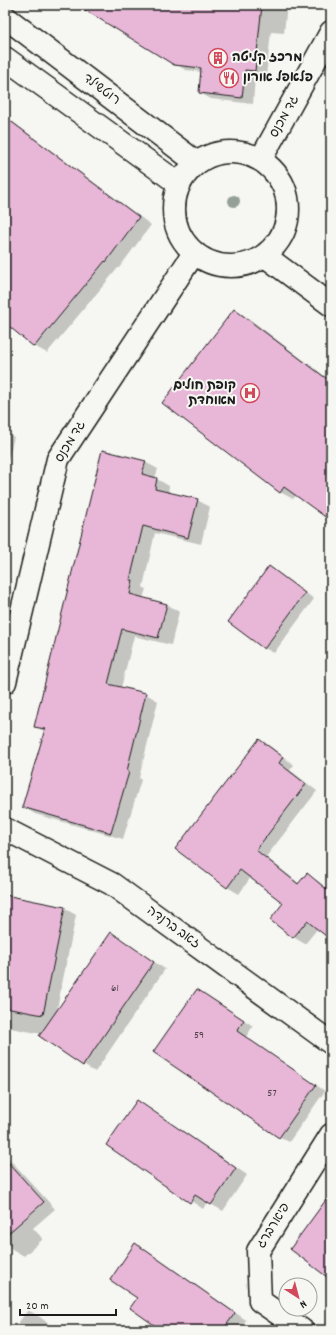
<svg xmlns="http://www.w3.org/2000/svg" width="336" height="1335" font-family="Dekko,'Playpen Sans Hebrew',sans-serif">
  <rect width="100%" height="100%" fill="#f6f6f2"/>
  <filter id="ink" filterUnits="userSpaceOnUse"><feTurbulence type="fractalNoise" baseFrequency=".025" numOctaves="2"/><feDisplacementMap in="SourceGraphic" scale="8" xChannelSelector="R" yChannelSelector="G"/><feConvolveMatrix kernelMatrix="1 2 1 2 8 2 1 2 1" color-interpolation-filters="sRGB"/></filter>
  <g filter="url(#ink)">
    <path fill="#0003" d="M 94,5 L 287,5 L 284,33 L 271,32 L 266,77 L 255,76 L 253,104 L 211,99 L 200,93 L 202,72 L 186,70 L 175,64 Z
      M 5,116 L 151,225 L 119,268 L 118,268 L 47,353 L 34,346 L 5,322 Z
      M 234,310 L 247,317 L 331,381 L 331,520 L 297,494 L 293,499 L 280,492 Z
      M 5,432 L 14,437 L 6,469 L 5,468 Z
      M 145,462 L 158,469 L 155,478 L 169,486 L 168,493 L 197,500 L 210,507 L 201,544 L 155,533 L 143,587 L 146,589 L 143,598 L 167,604 L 179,612 L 171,645 L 134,636 L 121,688 L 146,694 L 158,701 L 139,778 L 141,780 L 123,839 L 35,814 L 23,807 L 45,732 L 35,726 Z
      M 270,567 L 279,573 L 314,599 L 274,653 L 264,648 Z
      M 260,740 L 271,747 L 294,765 L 290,770 L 317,791 L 266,857 L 300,884 L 307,875 L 318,881 L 331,892 L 331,939 L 318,928 L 305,944 L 293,937 L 285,903 L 251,877 L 239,894 L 227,887 Z
      M 5,896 L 64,908 L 76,915 L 56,1014 L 111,933 L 165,969 L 95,1072 L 83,1065 L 42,1034 L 5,1027 Z
      M 207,995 L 253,1026 L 246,1037 L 325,1091 L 289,1142 L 280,1137 Z
      M 149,1108 L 247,1175 L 223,1211 L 207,1202 L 203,1209 L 108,1145 Z
      M 5,1154 L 55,1209 L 33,1228 L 43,1239 L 24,1256 L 12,1249 L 5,1241 Z
      M 136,1245 L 147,1251 L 246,1320 L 239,1330 L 163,1330 L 138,1298 Z
      M 28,1310 L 40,1317 L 56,1330 L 13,1330 Z"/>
    <path fill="#e8b7d7" stroke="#1c1c1c" d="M 77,5 L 262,5 L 255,71 L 245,70 L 242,98 L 199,93 L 201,68 L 174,65 Z
      M 5,117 L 139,217 L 106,262 L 105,261 L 34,347 L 5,323 Z
      M 234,309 L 331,382 L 331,521 L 284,487 L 280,493 L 162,403 Z
      M 102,450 L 146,461 L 142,474 L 157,478 L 155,489 L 198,499 L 188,538 L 143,526 L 130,580 L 133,580 L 130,594 L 167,604 L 158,638 L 122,629 L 108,684 L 146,693 L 127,771 L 129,772 L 111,833 L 22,807 L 45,729 L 34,727 Z
      M 269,566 L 305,593 L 264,649 L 228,622 Z
      M 259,739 L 283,757 L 279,763 L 306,784 L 256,850 L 298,884 L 307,873 L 331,893 L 331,940 L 307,921 L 293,938 L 270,920 L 283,903 L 240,870 L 227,888 L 175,849 Z
      M 5,895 L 65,907 L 43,1015 L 5,1008 Z
      M 111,932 L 154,962 L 83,1066 L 39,1036 Z
      M 197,989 L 244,1020 L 237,1031 L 316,1085 L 279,1138 L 153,1052 Z
      M 137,1100 L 236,1168 L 211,1205 L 195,1195 L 190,1203 L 106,1145 Z
      M 5,1159 L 44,1202 L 5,1236 Z
      M 331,1193 L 331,1280 L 290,1249 Z
      M 135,1243 L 235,1313 L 223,1330 L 161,1330 L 130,1308 L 137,1298 L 110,1280 Z"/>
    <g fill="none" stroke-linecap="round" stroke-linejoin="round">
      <defs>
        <path id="minor" d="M 5,682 L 58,459 L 194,253
          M 5,829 L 112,884 L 331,1043
          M 302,1330 L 260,1301 L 258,1251 L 331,1135"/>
        <path id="tertiary" d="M 5,17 L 197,163
          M 5,58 L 179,184
          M174 209a57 57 0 1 1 114 0a57 57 0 1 1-114 0Z
          M 261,159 L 331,32
          M 265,256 L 331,305"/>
      </defs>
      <use href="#minor" stroke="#1c1c1c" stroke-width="25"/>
      <use href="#tertiary" stroke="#1c1c1c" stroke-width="25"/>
      <use href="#minor" stroke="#f6f6f2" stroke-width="22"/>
      <use href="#tertiary" stroke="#f6f6f2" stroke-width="22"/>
    </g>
    <circle fill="#94a096" cx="234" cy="201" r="6"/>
  </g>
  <defs>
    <symbol id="building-ring" viewBox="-11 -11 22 22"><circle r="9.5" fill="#f6f6f2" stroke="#d1495b" stroke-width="1.5"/><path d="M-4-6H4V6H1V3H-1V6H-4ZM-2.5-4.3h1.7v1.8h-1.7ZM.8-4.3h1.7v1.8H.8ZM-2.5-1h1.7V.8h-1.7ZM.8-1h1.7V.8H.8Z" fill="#d1495b"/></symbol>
    <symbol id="restaurant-ring" viewBox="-11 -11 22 22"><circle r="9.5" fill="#f6f6f2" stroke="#d1495b" stroke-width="1.5"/><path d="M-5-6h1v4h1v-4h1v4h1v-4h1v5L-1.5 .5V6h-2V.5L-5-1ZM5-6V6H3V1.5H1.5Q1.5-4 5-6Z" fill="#d1495b"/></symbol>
    <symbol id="hospital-ring" viewBox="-11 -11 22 22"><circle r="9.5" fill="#f6f6f2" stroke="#d1495b" stroke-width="1.5"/><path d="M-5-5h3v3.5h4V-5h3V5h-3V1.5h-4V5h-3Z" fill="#d1495b"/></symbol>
  </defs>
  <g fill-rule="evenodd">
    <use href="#building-ring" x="207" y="47" width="22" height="22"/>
    <use href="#restaurant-ring" x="218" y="67" width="22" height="22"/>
    <use href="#hospital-ring" x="239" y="382" width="22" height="22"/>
  </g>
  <g text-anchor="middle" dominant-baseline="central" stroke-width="4" stroke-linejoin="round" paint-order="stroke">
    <g font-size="11" fill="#4f434b">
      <text x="115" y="989">61</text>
      <text x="199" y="1036">59</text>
      <text x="272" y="1094">57</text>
    </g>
    <g font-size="13" font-weight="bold" fill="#1c1c1c" stroke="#f6f6f2" text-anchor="start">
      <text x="232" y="58">מרכז קליטה</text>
      <text x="243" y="78">פלאפל אורון</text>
      <text x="236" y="386" text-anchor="end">קופת חולים<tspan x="236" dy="15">מאוחדת</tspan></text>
    </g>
    <g font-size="13" fill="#1c1c1c" stroke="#f6f6f2">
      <text transform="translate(101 90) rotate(37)">רוטשילד</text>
      <text transform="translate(285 117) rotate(-61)">גד מכנס</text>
      <text transform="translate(71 442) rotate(-59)">גד מכנס</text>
      <text transform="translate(173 928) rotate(36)">זאב ברנדה</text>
      <text transform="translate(274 1226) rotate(-58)">פיארברג</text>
    </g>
  </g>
  <rect width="336" height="1335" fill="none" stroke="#f6f6f2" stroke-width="20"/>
  <rect x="10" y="10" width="316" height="1315" fill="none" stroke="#1c1c1c" stroke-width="1.5" filter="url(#ink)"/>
  <g transform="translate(298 1297) rotate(144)"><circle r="19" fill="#f6f6f2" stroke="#9f9f9c"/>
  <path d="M0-3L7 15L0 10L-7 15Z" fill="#d1495b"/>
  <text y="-6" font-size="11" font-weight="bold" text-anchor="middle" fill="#1c1c1c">N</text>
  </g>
  <path d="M20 1309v6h96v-6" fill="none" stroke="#1c1c1c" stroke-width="2"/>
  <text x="26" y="1309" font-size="12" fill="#1c1c1c" stroke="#f6f6f2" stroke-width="3" paint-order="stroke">20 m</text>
</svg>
